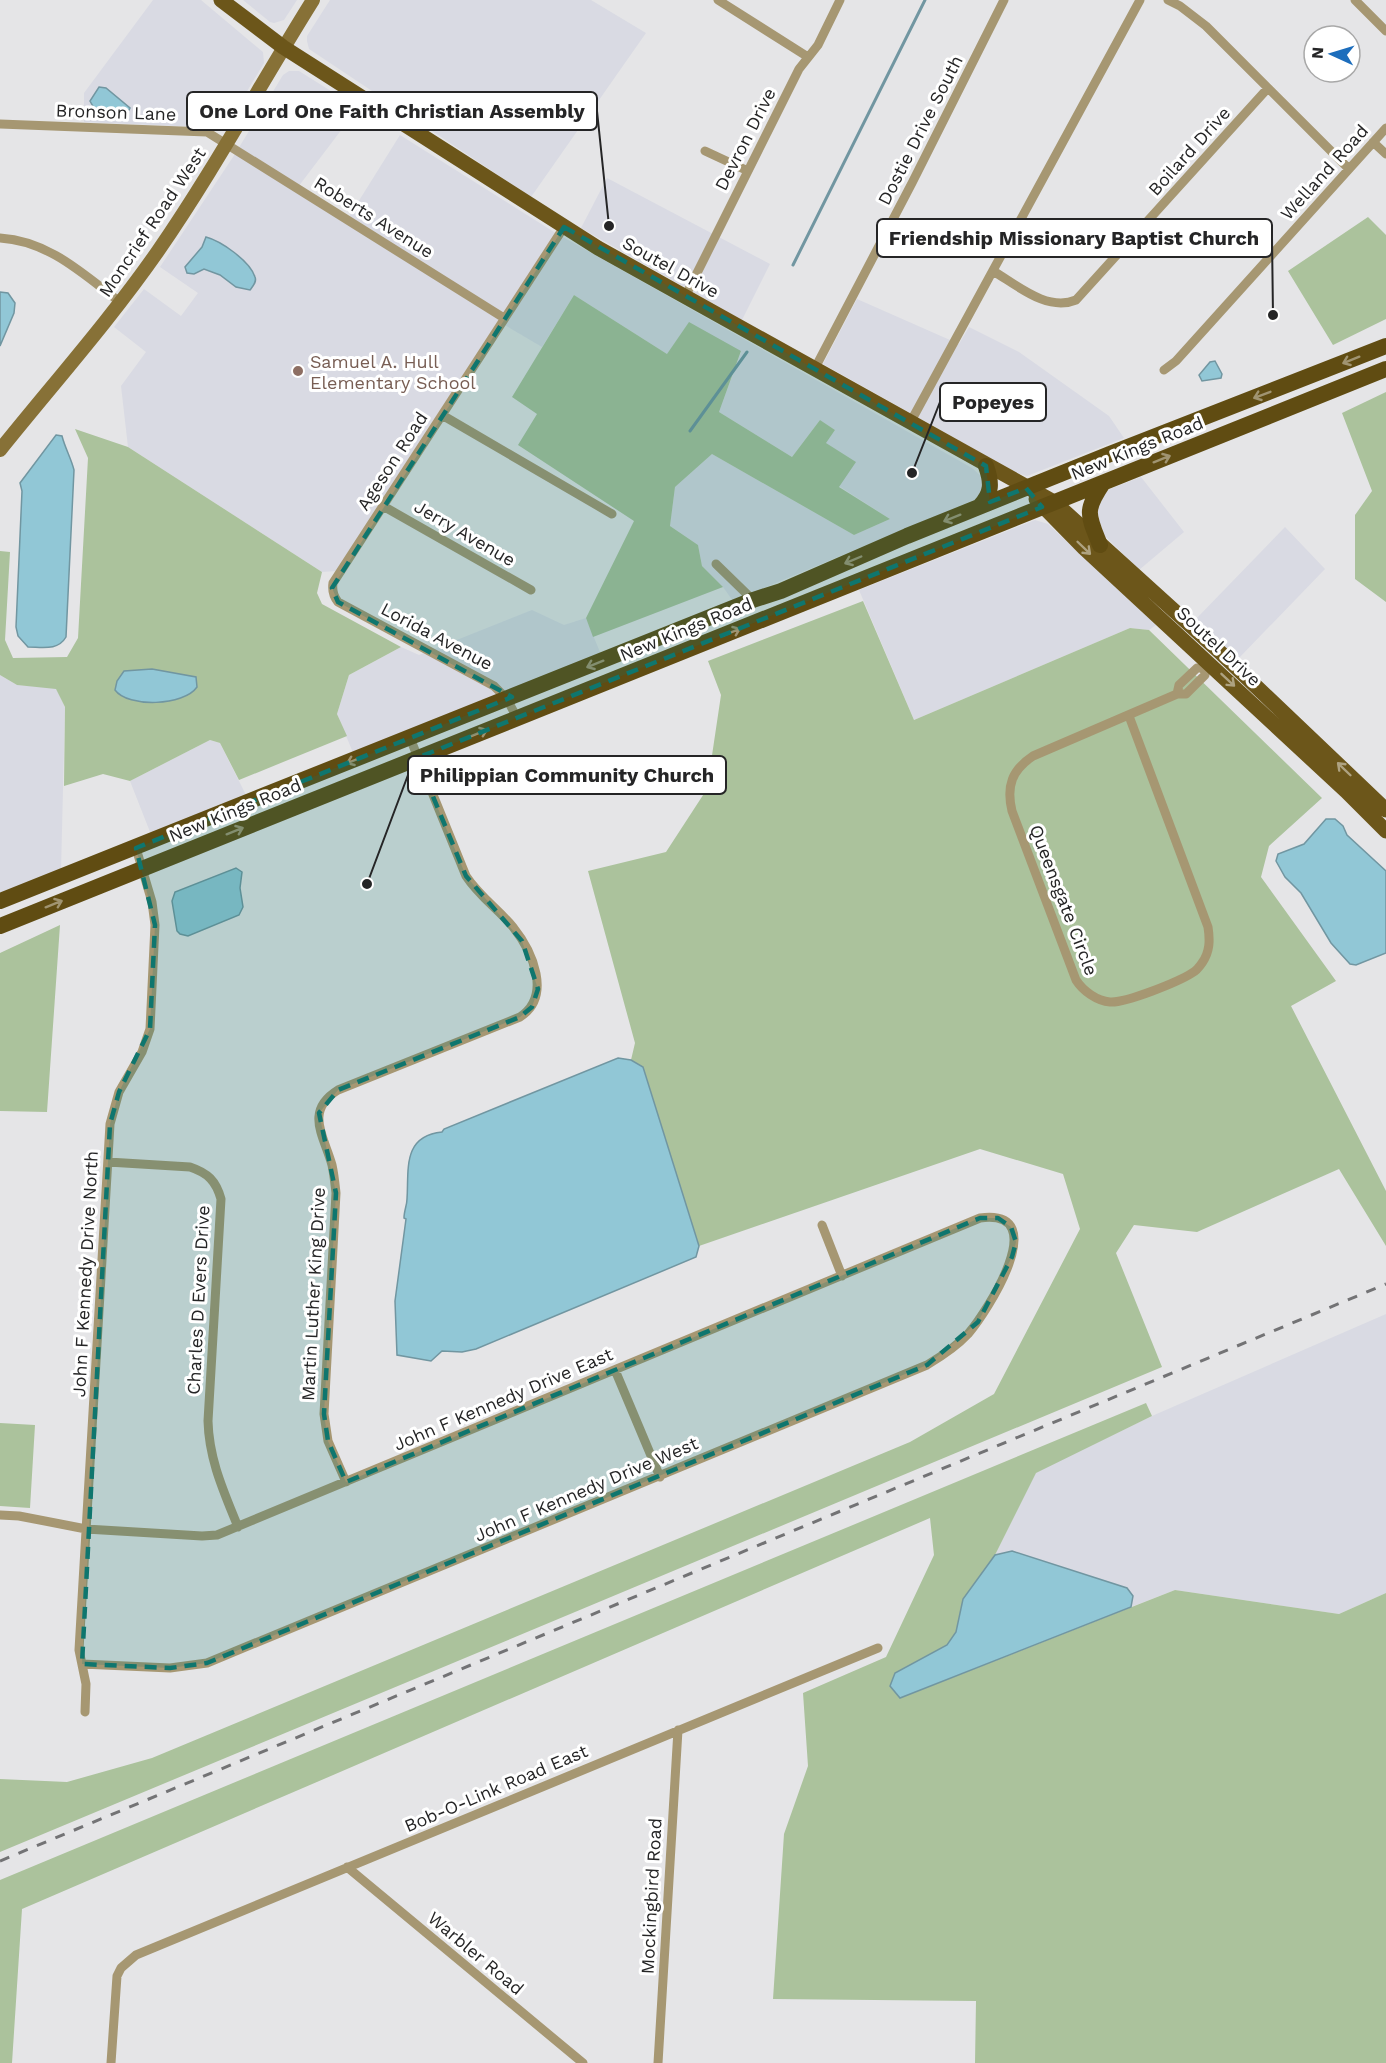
<svg xmlns="http://www.w3.org/2000/svg" width="1386" height="2063" font-family="'Work Sans',sans-serif">
  <rect width="100%" height="100%" fill="#e5e5e7"/>
  <path fill="#d9dae3" d="M 153,0 L 201,0 L 263,52 L 264,63 L 225,128 L 84,122 L 84,93 Z
    M 243,0 L 297,0 L 284,20 L 274,23 L 270,22 Z
    M 330,0 L 591,0 L 646,33 L 531,197 L 309,49 L 307,41 L 307,36 Z
    M 289,71 L 299,71 L 358,108 L 295,191 L 345,223 L 400,135 L 554,232 L 972,468 L 982,477 L 986,495 L 733,601 L 723,587 L 702,566 L 698,545 L 670,526 L 675,487 L 712,454 L 854,535 L 890,519 L 839,486 L 826,442 L 835,430 L 820,420 L 792,457 L 719,412 L 741,352 L 667,354 L 574,295 L 542,347 L 498,321 L 336,571 L 322,572 L 128,447 L 121,386 L 146,352 L 114,327 L 144,289 L 181,316 L 198,293 L 160,267 L 235,154 L 283,75 Z
    M 607,178 L 770,264 L 742,320 L 581,228 Z
    M 857,299 L 959,344 L 969,327 L 1019,352 L 1109,416 L 1124,438 L 1027,476 L 1017,473 L 823,364 Z
    M 1141,477 L 1184,532 L 1139,570 L 1101,532 L 1096,501 L 1101,495 L 1110,489 Z
    M 1035,520 L 1048,524 L 1156,625 L 1149,630 L 1130,628 L 914,720 L 859,590 Z
    M 1285,527 L 1325,569 L 1238,659 L 1194,621 Z
    M 532,610 L 564,625 L 586,618 L 602,657 L 354,755 L 337,714 L 349,675 L 401,647 L 419,655 Z
    M 0,675 L 17,685 L 56,688 L 65,707 L 61,871 L 0,894 Z
    M 210,740 L 220,743 L 248,799 L 152,837 L 130,781 Z
    M 1386,1314 L 1386,1593 L 1339,1614 L 1175,1590 L 1131,1607 L 1133,1596 L 1012,1551 L 995,1555 L 1036,1472 L 1152,1416 Z"/>
  <path fill="#abc29c" d="M 1368,217 L 1386,235 L 1386,319 L 1333,345 L 1288,271 Z
    M 574,295 L 667,354 L 689,322 L 741,351 L 719,412 L 792,457 L 820,420 L 835,430 L 826,443 L 856,462 L 839,487 L 890,519 L 854,535 L 712,454 L 675,487 L 670,526 L 698,545 L 702,566 L 723,587 L 593,637 L 586,618 L 634,521 L 518,445 L 537,414 L 512,397 Z
    M 1386,392 L 1386,602 L 1355,579 L 1355,515 L 1372,491 L 1342,413 Z
    M 75,429 L 128,447 L 322,572 L 317,593 L 322,604 L 401,647 L 349,675 L 337,714 L 347,736 L 239,780 L 220,743 L 210,740 L 130,781 L 103,774 L 64,786 L 65,707 L 56,689 L 17,685 L 0,675 L 0,551 L 10,552 L 5,640 L 13,658 L 67,657 L 78,638 L 88,458 Z
    M 863,601 L 914,720 L 1130,628 L 1149,630 L 1322,798 L 1269,846 L 1261,877 L 1336,981 L 1291,1006 L 1386,1191 L 1386,1246 L 1339,1169 L 1197,1232 L 1134,1225 L 1116,1253 L 1162,1367 L 0,1852 L 0,1779 L 67,1782 L 152,1758 L 910,1442 L 994,1394 L 1080,1229 L 1063,1174 L 980,1149 L 699,1246 L 643,1068 L 631,1060 L 635,1043 L 588,871 L 666,852 L 707,789 L 721,695 L 708,661 Z
    M 60,925 L 47,1112 L 0,1111 L 0,953 Z
    M 1146,1403 L 1152,1416 L 1036,1473 L 995,1555 L 963,1599 L 956,1632 L 947,1645 L 895,1673 L 900,1698 L 1175,1590 L 1339,1614 L 1386,1593 L 1386,2063 L 975,2063 L 976,2001 L 773,1999 L 784,1834 L 808,1766 L 803,1693 L 886,1657 L 934,1555 L 930,1518 L 22,1909 L 12,2063 L 0,2063 L 0,1880 Z
    M 0,1423 L 35,1425 L 30,1508 L 0,1506 Z"/>
  <path fill="#91c7d6" stroke="#7196a1" stroke-width="1.5" d="M 99,87 L 106,88 L 130,108 L 129,110 L 94,108 L 90,101 Z
    M 206,237 C 221,241 250,261 255,277 C 257,282 253,286 250,290 L 236,287 L 220,275 L 204,269 L 194,274 L 187,273 L 185,267 L 202,247 Z
    M 0,292 L 8,293 L 15,303 L 14,313 L 0,346 Z
    M 1215,361 L 1222,374 L 1221,378 L 1202,381 L 1199,375 L 1210,362 Z
    M 56,435 L 62,436 C 65,448 71,458 74,470 L 66,637 C 58,651 42,647 28,647 L 18,636 L 16,627 L 22,491 L 20,483 Z
    M 152,669 L 196,677 L 197,687 C 184,706 128,708 115,690 L 117,681 L 124,671 Z
    M 1326,819 L 1335,819 L 1343,826 L 1347,835 L 1386,871 L 1386,953 L 1356,965 L 1350,964 L 1331,943 L 1301,893 L 1285,877 L 1276,861 L 1278,854 L 1304,844 Z
    M 236,868 L 242,872 L 240,888 L 243,907 L 239,915 L 188,936 L 180,934 L 177,931 L 172,901 L 175,892 Z
    M 618,1058 L 631,1060 L 643,1067 L 699,1246 L 696,1257 L 476,1349 L 462,1352 L 442,1351 L 431,1361 L 397,1355 L 395,1301 L 406,1219 L 404,1218 C 404,1211 407,1205 407,1199 C 409,1170 402,1136 442,1132 L 444,1129 Z
    M 1012,1551 L 1127,1588 L 1133,1596 L 1131,1607 L 900,1698 L 890,1686 L 895,1673 L 947,1645 L 956,1632 L 963,1599 L 995,1555 Z"/>
  <g fill="none" stroke-linecap="round" stroke-linejoin="round">
    <path stroke="#7196a1" stroke-width="3" d="M 793,265 L 925,0
      M 690,431 L 747,352"/>
    <path stroke="#a69772" stroke-width="9" d="M 718,0 L 808,57
      M 1168,0 L 1180,6 L 1206,26 L 1349,169
      M 1355,0 L 1386,31
      M 0,124 L 207,132 L 504,318
      M 1373,142 L 1386,154
      M 705,151 L 748,171
      M 0,238 C 49,241 83,274 120,302
      M 993,271 C 1017,285 1047,312 1076,300 L 1268,88
      M 685,297 L 799,69 L 818,45 L 840,0
      M 814,370 L 912,183 L 1004,0
      M 1164,370 L 1176,361 L 1386,128
      M 442,415 L 612,514
      M 910,423 L 1140,0
      M 383,506 L 531,590
      M 716,564 L 753,600
      M 1177,694 L 1179,685 L 1197,668 L 1204,668 L 1207,665
      M 1129,716 L 1208,927 C 1210,940 1210,952 1202,963 C 1200,966 1196,971 1192,973 C 1178,982 1126,1003 1110,1002 C 1097,1001 1083,991 1076,980 L 1012,811 C 1006,786 1012,770 1033,756 L 1177,694 L 1186,694 L 1205,675 L 1204,668
      M 517,718 L 507,699 L 494,686 L 338,602 C 333,596 332,590 333,583 L 564,227
      M 108,1162 L 190,1167 C 208,1173 216,1181 221,1199 L 208,1421 C 209,1460 224,1492 238,1527
      M 822,1225 L 842,1276
      M 615,1370 L 660,1477
      M 346,1482 L 328,1441 L 324,1414 L 336,1193 C 335,1184 334,1174 332,1165 C 324,1136 304,1111 338,1090 L 520,1017 C 552,996 533,952 513,927 C 498,909 479,896 466,876 L 410,738
      M 0,1515 L 19,1516 L 86,1529 L 202,1536 L 217,1535 L 980,1218 C 1054,1208 987,1312 968,1334 C 956,1347 942,1356 927,1365 L 207,1663 L 170,1668 L 82,1664
      M 85,1712 L 86,1684 L 79,1650 L 110,1124 L 119,1092 L 142,1052 L 150,1029 L 155,925 L 152,902 L 136,848
      M 347,1867 L 583,2063
      M 111,2063 L 117,1976 L 121,1968 L 136,1955 L 878,1648
      M 658,2063 L 678,1730"/>
    <path stroke="#877137" stroke-width="14" d="M 0,450 C 53,384 110,320 158,251 C 214,170 261,83 313,0"/>
    <path stroke="#6c561a" stroke-width="15" d="M 221,0 L 283,47 L 598,248 L 1054,502 L 1222,654 L 1386,810
      M 1036,499 L 1084,548 L 1346,791 L 1386,831"/>
    <path stroke="#604c12" stroke-width="16" d="M 980,506 C 992,493 992,483 986,466
      M 1100,545 C 1088,515 1084,511 1103,483
      M 0,901 L 753,600 L 781,591 L 907,536 L 1110,454 L 1386,346
      M 0,926 L 1386,369"/>
    <path stroke="#737375" stroke-width="3" stroke-dasharray="10 10" stroke-linecap="butt" d="M 0,1861 L 1386,1284"/>
  </g>
  <defs><path id="oneway-shaft" d="M-6 0H5M1.5-3L5.5 0L1.5 3" fill="none" stroke-width="1.6" stroke-linecap="round" stroke-linejoin="round" transform="scale(1.5)"/></defs>
  <g stroke="#a09471">
    <use href="#oneway-shaft" transform="translate(1351 360) rotate(158)"/>
    <use href="#oneway-shaft" transform="translate(1262 395) rotate(159)"/>
    <use href="#oneway-shaft" transform="translate(1162 459) rotate(-22)"/>
    <use href="#oneway-shaft" transform="translate(952 518) rotate(158)"/>
    <use href="#oneway-shaft" transform="translate(853 560) rotate(157)"/>
    <use href="#oneway-shaft" transform="translate(732 632) rotate(-22)"/>
    <use href="#oneway-shaft" transform="translate(595 664) rotate(158)"/>
    <use href="#oneway-shaft" transform="translate(479 733) rotate(-22)"/>
    <use href="#oneway-shaft" transform="translate(355 760) rotate(158)"/>
    <use href="#oneway-shaft" transform="translate(235 831) rotate(-22)"/>
    <use href="#oneway-shaft" transform="translate(54 904) rotate(-22)"/>
  </g>
  <g stroke="#aea281">
    <use href="#oneway-shaft" transform="translate(1084 548) rotate(44)"/>
    <use href="#oneway-shaft" transform="translate(1228 680) rotate(43)"/>
    <use href="#oneway-shaft" transform="translate(1344 769) rotate(-136)"/>
  </g>
  <path fill="#0f766e" fill-opacity="0.2" stroke="#0f766e" stroke-width="4.5" stroke-dasharray="12 8" stroke-linejoin="round" d="M 564,227 L 986,466 L 990,502 L 1026,488 L 1042,507 L 417,758 L 466,876 L 522,941 L 538,989 L 532,1007 L 520,1017 L 338,1090 L 319,1113 L 336,1193 L 324,1414 L 328,1441 L 346,1482 L 980,1218 L 998,1218 L 1011,1227 L 1016,1242 L 1012,1257 L 978,1322 L 927,1365 L 207,1663 L 170,1668 L 82,1664 L 110,1124 L 119,1092 L 150,1029 L 155,925 L 136,848 L 512,697 L 338,602 L 332,588 Z"/>
  <circle fill="#8d6e63" stroke="#fff" stroke-width="2" cx="298" cy="371" r="6"/>
  <g text-anchor="middle" dominant-baseline="central" stroke-width="6" stroke-linejoin="round" paint-order="stroke">
    <g font-size="18" fill="#252526" stroke="#fff">
      <text transform="translate(116 112) rotate(2)">Bronson Lane</text>
      <text transform="translate(920 130) rotate(-63)">Dostie Drive South</text>
      <text transform="translate(745 139) rotate(-63)">Devron Drive</text>
      <text transform="translate(1189 151) rotate(-48)">Boilard Drive</text>
      <text transform="translate(1324 172) rotate(-48)">Welland Road</text>
      <text transform="translate(374 217) rotate(32)">Roberts Avenue</text>
      <text transform="translate(152 222) rotate(-56)">Moncrief Road West</text>
      <text transform="translate(671 267) rotate(29)">Soutel Drive</text>
      <text transform="translate(1137 448) rotate(-22)">New Kings Road</text>
      <text transform="translate(392 461) rotate(-57)">Ageson Road</text>
      <text transform="translate(465 533) rotate(30)">Jerry Avenue</text>
      <text transform="translate(686 629) rotate(-22)">New Kings Road</text>
      <text transform="translate(437 636) rotate(28)">Lorida Avenue</text>
      <text transform="translate(1219 646) rotate(43)">Soutel Drive</text>
      <text transform="translate(235 810) rotate(-22)">New Kings Road</text>
      <text transform="translate(1064 900) rotate(69)">Queensgate Circle</text>
      <text transform="translate(85 1274) rotate(-87)">John F Kennedy Drive North</text>
      <text transform="translate(313 1294) rotate(-87)">Martin Luther King Drive</text>
      <text transform="translate(198 1300) rotate(-87)">Charles D Evers Drive</text>
      <text transform="translate(503 1399) rotate(-23)">John F Kennedy Drive East</text>
      <text transform="translate(586 1489) rotate(-23)">John F Kennedy Drive West</text>
      <text transform="translate(496 1788) rotate(-23)">Bob-O-Link Road East</text>
      <text transform="translate(651 1896) rotate(-87)">Mockingbird Road</text>
      <text transform="translate(476 1953) rotate(40)">Warbler Road</text>
    </g>
    <g font-size="18" fill="#785e54" stroke="#fff" text-anchor="start">
      <text x="310" y="361">Samuel A. Hull<tspan x="310" dy="21">Elementary School</tspan></text>
    </g>
  </g>
  <path fill="none" stroke="#252526" stroke-width="2" d="M609 226L597 111M1273 315L1272 238M912 473L940 402M367 884L408 775"/>
  <g fill="#252526" stroke="#fff" stroke-width="2">
    <circle cx="609" cy="226" r="6"/>
    <circle cx="1273" cy="315" r="6"/>
    <circle cx="912" cy="473" r="6"/>
    <circle cx="367" cy="884" r="6"/>
  </g>
  <g fill="#fff" stroke="#252526" stroke-width="2">
    <rect x="187" y="92" width="410" height="38" rx="6"/>
    <rect x="877" y="219" width="395" height="38" rx="6"/>
    <rect x="940" y="383" width="106" height="38" rx="6"/>
    <rect x="408" y="756" width="318" height="38" rx="6"/>
  </g>
  <g font-size="20" text-anchor="middle" font-weight="bold" fill="#252526">
    <text x="392" y="118">One Lord One Faith Christian Assembly</text>
    <text x="1074" y="245">Friendship Missionary Baptist Church</text>
    <text x="993" y="409">Popeyes</text>
    <text x="567" y="782">Philippian Community Church</text>
  </g>
  <g transform="translate(1332 54) rotate(274)"><circle r="28" fill="#ffffff" stroke="#a8a8a8" stroke-width="1.5"/>
  <path d="M0-4.5L10 22L0 15L-10 22Z" fill="#1c6dbc"/>
  <text y="-9" font-size="16" font-weight="bold" text-anchor="middle" fill="#252526">N</text>
  </g>
</svg>
